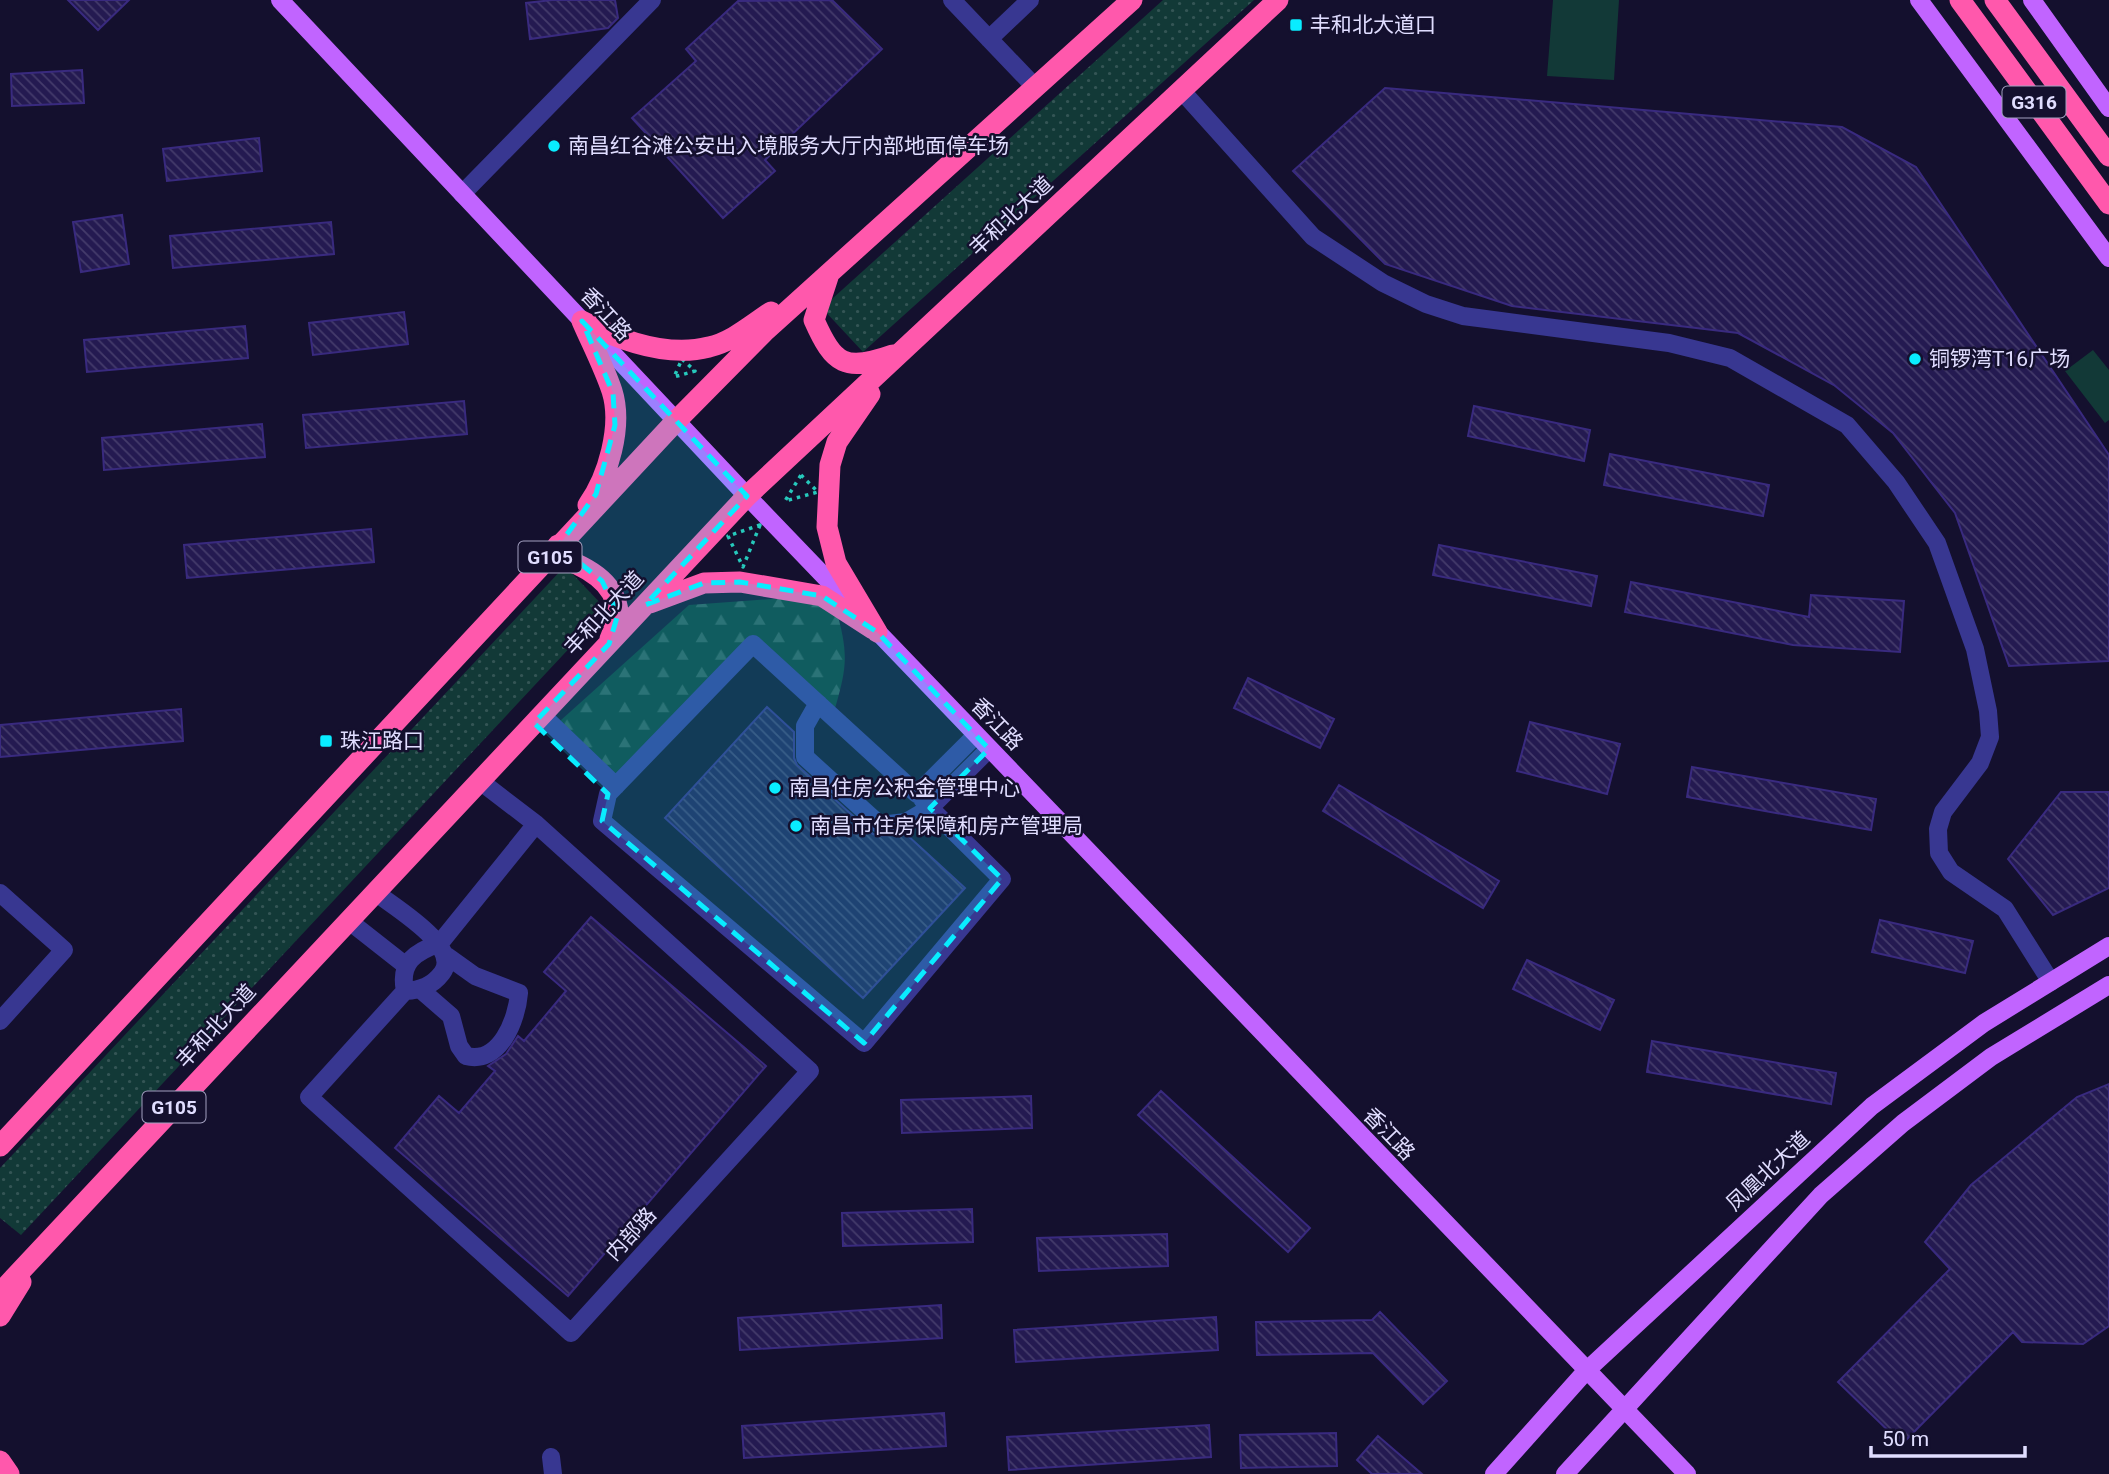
<svg xmlns="http://www.w3.org/2000/svg" width="2109" height="1474" font-family="Roboto,'Noto Sans SC',sans-serif">
  <defs>
    <pattern id="forest-firs" width="22" height="20" patternUnits="userSpaceOnUse" patternTransform="scale(1.75)"><rect width="22" height="20" fill="#123937"/><path d="M5 1l3.5 6h-7zM16 11l3.5 6h-7z" fill="#345555"/></pattern>
    <pattern id="park-dots" width="8" height="8" patternUnits="userSpaceOnUse" patternTransform="scale(1.75)"><rect width="8" height="8" fill="#123937"/><path d="M2 2h.1M6 6h.1" fill="none" stroke="#345555" stroke-width="1.8" stroke-linecap="round"/></pattern>
    <pattern id="building-back-hatch" width="6" height="6" patternUnits="userSpaceOnUse" patternTransform="scale(1.75)"><rect width="6" height="6" fill="#241a51"/><path d="M-1 5l2 2M0 0l6 6M5-1l2 2" fill="none" stroke="#443b6b"/></pattern>
  </defs>
  <rect width="100%" height="100%" fill="#14102e"/>
  <path fill="#123937" d="M 1553,0 L 1619,0 L 1614,80 L 1547,76 Z
    M 2093,350 L 2109,370 L 2109,420 L 2105,423 L 2065,371 Z"/>
  <path fill="url(#forest-firs)" d="M 798,597 L 836,609 C 849,655 847,667 834,712 L 752,638 L 620,781 L 560,721 L 689,605 Z"/>
  <path fill="url(#park-dots)" d="M 1163,0 L 1254,0 L 863,352 L 822,308 Z
    M 565,566 L 606,609 L 21,1235 L 0,1218 L 0,1168 Z"/>
  <path fill="url(#building-back-hatch)" stroke="#392a7f" stroke-width="2" d="M 68,0 L 129,0 L 98,30 Z
    M 552,0 L 615,0 L 618,18 L 608,28 L 530,39 L 526,3 Z
    M 832,0 L 882,49 L 765,160 L 775,171 L 723,218 L 632,118 L 696,61 L 686,49 L 738,1 Z
    M 82,70 L 84,103 L 12,106 L 11,74 Z
    M 1385,88 L 1842,127 L 1916,167 L 2109,455 L 2109,661 L 2009,666 L 1955,513 L 1893,433 L 1834,385 L 1738,333 L 1512,306 L 1385,264 L 1293,171 Z
    M 259,138 L 262,171 L 167,181 L 163,149 Z
    M 122,215 L 129,264 L 81,272 L 73,222 Z
    M 331,222 L 334,254 L 173,268 L 170,236 Z
    M 404,312 L 408,344 L 313,355 L 309,323 Z
    M 245,326 L 248,358 L 87,372 L 84,340 Z
    M 464,401 L 467,434 L 306,448 L 303,415 Z
    M 1474,406 L 1590,430 L 1584,461 L 1468,436 Z
    M 262,424 L 265,457 L 104,470 L 102,438 Z
    M 1610,454 L 1769,485 L 1763,516 L 1604,485 Z
    M 371,529 L 374,562 L 187,578 L 184,545 Z
    M 1439,545 L 1597,576 L 1591,606 L 1433,575 Z
    M 1631,582 L 1809,617 L 1811,595 L 1904,601 L 1900,652 L 1793,645 L 1625,612 Z
    M 1248,678 L 1334,719 L 1320,748 L 1234,708 Z
    M 767,707 L 794,732 L 794,758 L 797,765 L 873,834 L 881,836 L 906,834 L 965,888 L 863,998 L 665,818 Z
    M 181,709 L 183,741 L 0,757 L 0,725 Z
    M 1530,722 L 1620,744 L 1607,794 L 1517,771 Z
    M 1692,767 L 1876,799 L 1871,830 L 1687,797 Z
    M 1339,785 L 1499,881 L 1483,908 L 1323,811 Z
    M 2061,792 L 2109,792 L 2109,888 L 2053,915 L 2008,859 Z
    M 591,917 L 766,1066 L 568,1296 L 395,1148 L 439,1096 L 459,1113 L 495,1071 L 488,1066 L 506,1054 L 518,1036 L 524,1041 L 566,991 L 544,972 Z
    M 1880,920 L 1973,941 L 1965,973 L 1872,952 Z
    M 1527,960 L 1614,1000 L 1600,1030 L 1513,989 Z
    M 1652,1041 L 1836,1073 L 1831,1104 L 1647,1072 Z
    M 2109,1084 L 2109,1326 L 2083,1344 L 2022,1342 L 2013,1332 L 1902,1444 L 1838,1382 L 1950,1269 L 1925,1242 L 1971,1185 L 2077,1097 Z
    M 1161,1091 L 1310,1228 L 1288,1252 L 1138,1115 Z
    M 1031,1096 L 1032,1128 L 902,1133 L 901,1100 Z
    M 972,1209 L 973,1242 L 843,1246 L 842,1213 Z
    M 1167,1234 L 1168,1266 L 1039,1271 L 1037,1238 Z
    M 941,1305 L 942,1338 L 740,1350 L 738,1318 Z
    M 1380,1312 L 1447,1381 L 1423,1404 L 1373,1353 L 1257,1355 L 1256,1322 L 1372,1320 Z
    M 1216,1317 L 1218,1350 L 1016,1362 L 1014,1330 Z
    M 944,1413 L 946,1446 L 744,1458 L 742,1426 Z
    M 1209,1425 L 1211,1457 L 1009,1470 L 1007,1437 Z
    M 1336,1433 L 1337,1466 L 1241,1468 L 1240,1435 Z
    M 1378,1436 L 1422,1474 L 1372,1474 L 1357,1460 Z"/>
  <g fill="none" stroke-linecap="round" stroke-linejoin="round">
    <path stroke="#26c9bc" stroke-width="3.5" stroke-dasharray="3.5 5" stroke-linecap="butt" d="M 682,359 L 695,371 L 674,377 Z
      M 801,475 L 818,492 L 785,501 Z
      M 760,525 L 743,567 L 728,536 Z"/>
    <path stroke="#383791" stroke-width="18" d="M 952,0 L 1035,87
      M 989,39 L 1030,0
      M 1181,90 L 1313,237 L 1383,283 L 1426,304 L 1463,316 L 1669,343 L 1730,358 L 1847,425 L 1896,482 L 1937,543 L 1975,649 L 1988,711 L 1990,737 L 1980,763 L 1943,812 L 1938,829 L 1939,853 L 1951,872 L 2005,909 L 2051,982
      M 462,194 L 652,0
      M 818,703 L 805,726 L 805,757 L 880,825 L 906,822 L 930,808 L 922,799
      M 542,715 L 616,786
      M 976,735 L 917,794 L 753,644 L 608,794 L 602,821 L 864,1043 L 1002,879 L 930,808 L 989,749
      M 375,892 C 394,907 462,947 442,973 C 432,986 421,990 405,991 C 399,962 415,952 440,943 L 536,824
      M 0,893 L 64,950 L 0,1021
      M 349,921 L 405,965
      M 421,990 L 451,1016 L 459,1046 L 466,1056 C 500,1065 517,1019 519,993 L 475,976 L 447,956
      M 405,991 L 309,1097 L 571,1333 L 810,1071 L 536,824 L 480,781
      M 551,1457 L 553,1474"/>
    <path stroke="#c164ff" stroke-width="18" d="M 280,0 L 747,496 L 1687,1474
      M 1919,0 L 2109,258
      M 2032,0 L 2109,108
      M 1494,1474 L 1586,1371 L 1872,1106 L 1984,1023 L 2109,946
      M 1565,1474 L 1821,1195 L 1903,1123 L 1991,1057 L 2109,985"/>
    <path stroke="#ff58ac" stroke-width="21" d="M 1960,0 L 2109,204
      M 1995,0 L 2109,156
      M 828,277 L 814,320 C 834,365 845,372 893,355
      M 582,321 C 592,344 604,367 612,391 C 623,426 608,477 588,505
      M 582,321 C 619,340 667,358 709,347 C 732,342 751,325 771,312
      M 870,394 L 837,442 L 830,465 L 827,527 L 836,563 L 877,632
      M 558,545 L 552,555 C 579,563 615,578 618,612 C 618,620 613,631 610,639
      M 650,603 L 704,583 L 740,582 L 822,596 L 873,629
      M 0,1146 L 676,421 L 764,332 L 1132,0
      M 0,1293 L 747,496 L 1278,0
      M 0,1316 L 21,1282
      M 0,1461 L 9,1474"/>
  </g>
  <path fill="#09ecff" fill-opacity="0.2" stroke="#09ecff" stroke-width="5" stroke-dasharray="14 9" stroke-linejoin="round" d="M 582,321 L 747,496 L 645,605 L 704,583 L 740,582 L 822,596 L 877,632 L 989,749 L 930,808 L 1002,879 L 864,1043 L 602,821 L 608,794 L 534,723 L 609,644 L 618,614 L 602,581 L 581,564 L 552,555 L 596,494 L 615,425 L 613,393 Z"/>
  <g fill="#09ecff" stroke="#14102e" stroke-width="2.5">
    <rect x="1289" y="18" width="14" height="14" rx="3.5"/>
    <circle cx="554" cy="146" r="7"/>
    <circle cx="1915" cy="359" r="7"/>
    <rect x="319" y="734" width="14" height="14" rx="3.5"/>
    <circle cx="775" cy="788" r="7"/>
    <circle cx="796" cy="826" r="7"/>
  </g>
  <g text-anchor="middle" dominant-baseline="central" stroke-width="5" stroke-linejoin="round" paint-order="stroke">
    <g fill="#14102e" stroke="#a3a0c0" stroke-width="2">
      <rect x="2002.5" y="86.5" width="63" height="31" rx="5"/>
      <rect x="518.5" y="541.5" width="63" height="31" rx="5"/>
      <rect x="142.5" y="1091.5" width="63" height="31" rx="5"/>
    </g>
    <g font-size="19" font-weight="bold" fill="#e0ddff">
      <text x="2034" y="102">G316</text>
      <text x="550" y="557">G105</text>
      <text x="174" y="1107">G105</text>
    </g>
    <g font-size="21" fill="#e0ddff" stroke="#14102e" text-anchor="start">
      <text x="1310" y="25">丰和北大道口</text>
      <text x="568" y="146">南昌红谷滩公安出入境服务大厅内部地面停车场</text>
      <text x="1929" y="359">铜锣湾T16广场</text>
      <text x="340" y="741">珠江路口</text>
      <text x="789" y="788">南昌住房公积金管理中心</text>
      <text x="810" y="826">南昌市住房保障和房产管理局</text>
    </g>
    <g font-size="21" fill="#e0ddff" stroke="#14102e">
      <text transform="translate(1011 216) rotate(-43)">丰和北大道</text>
      <text transform="translate(606 314) rotate(47)">香江路</text>
      <text transform="translate(604 613) rotate(-47)">丰和北大道</text>
      <text transform="translate(997 724) rotate(46)">香江路</text>
      <text transform="translate(216 1026) rotate(-47)">丰和北大道</text>
      <text transform="translate(1389 1134) rotate(46)">香江路</text>
      <text transform="translate(1768 1171) rotate(-43)">凤凰北大道</text>
      <text transform="translate(631 1234) rotate(-48)">内部路</text>
    </g>
  </g>
  <path d="M1871 1446v10h154v-10" fill="none" stroke="#e0ddff" stroke-width="3.5"/>
  <text x="1882" y="1446" font-size="21" fill="#e0ddff" stroke="#14102e" stroke-width="5" paint-order="stroke">50 m</text>
</svg>
